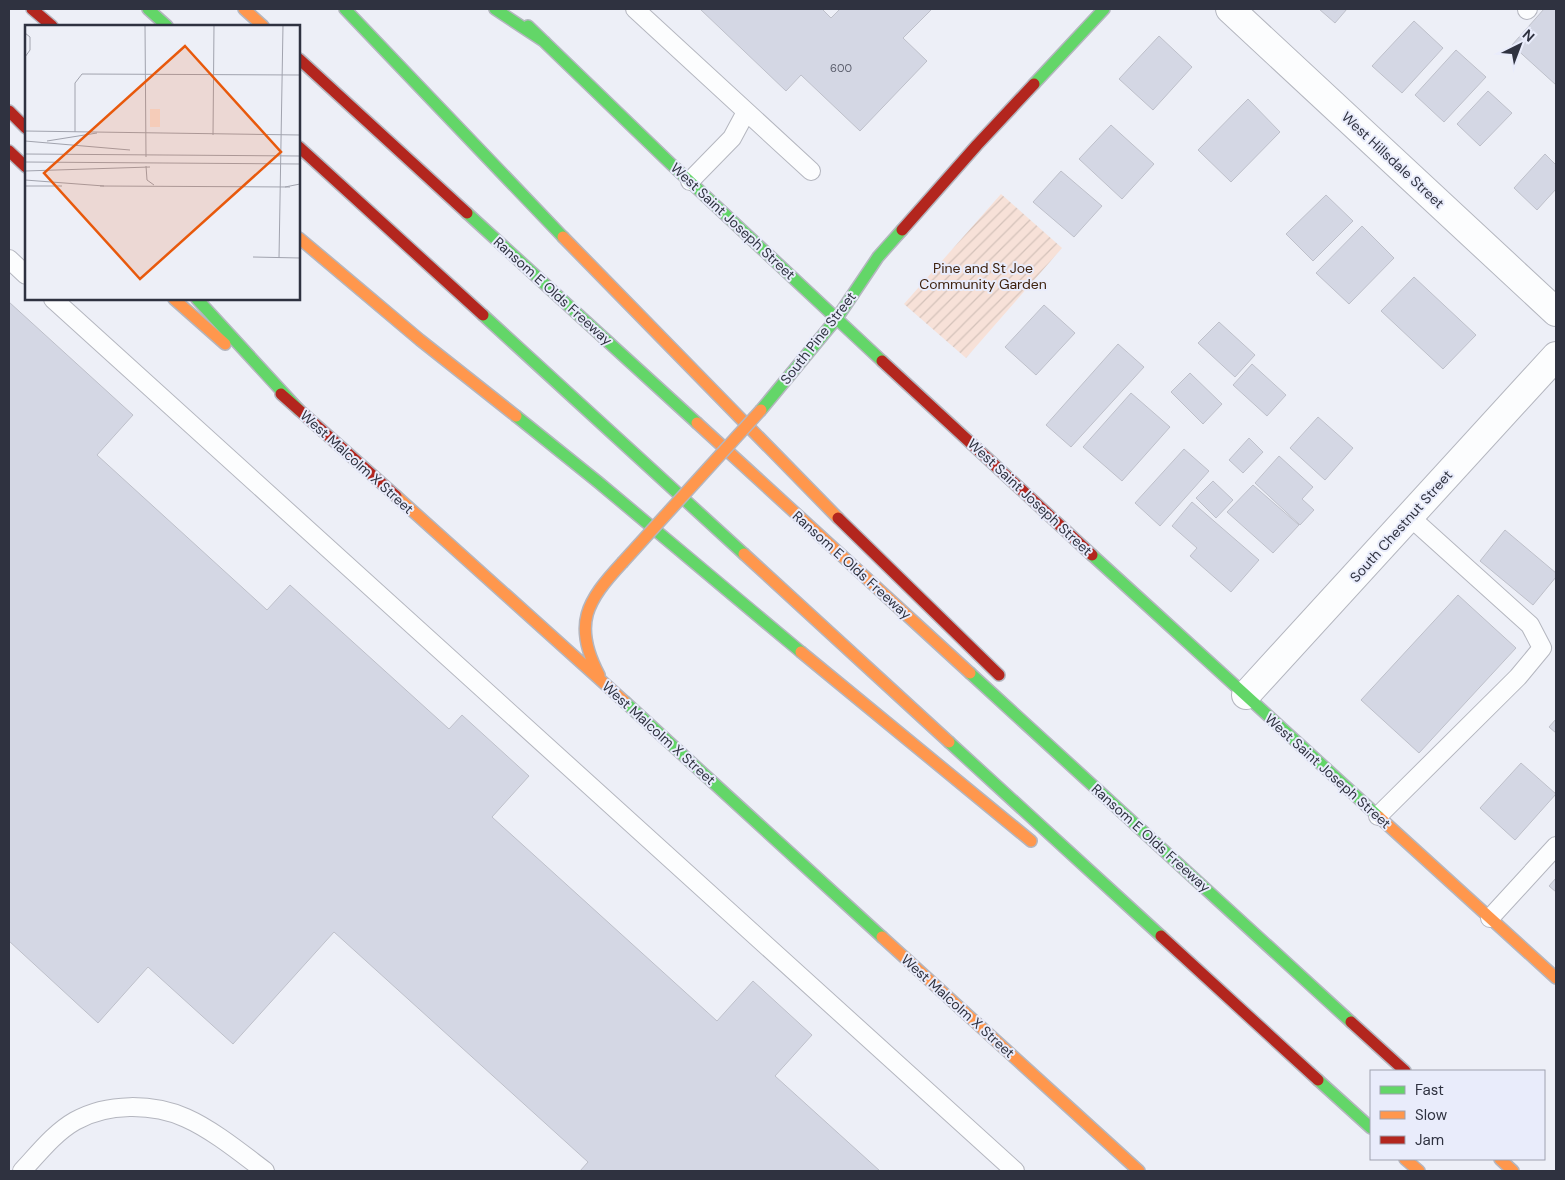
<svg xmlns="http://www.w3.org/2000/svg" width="1565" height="1180" font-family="'DM Sans',sans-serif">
  <defs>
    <pattern id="garden-furrows" width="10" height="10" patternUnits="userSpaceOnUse" patternTransform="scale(1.25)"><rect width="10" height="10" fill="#f7e1d8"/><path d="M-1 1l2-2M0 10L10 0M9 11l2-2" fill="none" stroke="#d4c2ba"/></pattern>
  </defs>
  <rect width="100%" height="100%" fill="#edeff7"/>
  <path fill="url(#garden-furrows)" d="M 1001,194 L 1062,248 L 966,358 L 904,304 Z"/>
  <path fill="#d4d7e4" stroke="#bec0ca" d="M 700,9 L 822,9 L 831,18 L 840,9 L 932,9 L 903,38 L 927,61 L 860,131 L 801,75 L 786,91 Z
    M 1319,9 L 1347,9 L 1335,23 Z
    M 1544,9 L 1556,9 L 1556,85 L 1512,45 Z
    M 1414,21 L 1443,48 L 1402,93 L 1372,66 Z
    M 1159,36 L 1192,67 L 1153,110 L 1119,79 Z
    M 1456,50 L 1486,77 L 1444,122 L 1415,95 Z
    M 1488,91 L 1512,113 L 1480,146 L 1457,124 Z
    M 1248,99 L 1280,132 L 1231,182 L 1198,150 Z
    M 1111,125 L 1154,164 L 1122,199 L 1079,159 Z
    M 1545,154 L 1556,165 L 1556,189 L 1537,210 L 1514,188 Z
    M 1061,171 L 1102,206 L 1074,237 L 1033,202 Z
    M 1326,195 L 1353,221 L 1313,261 L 1286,234 Z
    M 1362,226 L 1394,258 L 1349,304 L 1316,273 Z
    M 1414,277 L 1476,335 L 1443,369 L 1381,311 Z
    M 9,302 L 133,415 L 97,455 L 267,610 L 290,585 L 449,729 L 462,715 L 529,776 L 492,817 L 717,1021 L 753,981 L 812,1035 L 775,1076 L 880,1171 L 580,1171 L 588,1162 L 334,932 L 233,1044 L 148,967 L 98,1023 L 9,941 Z
    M 1044,305 L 1075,333 L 1036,375 L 1005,347 Z
    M 1219,322 L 1255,355 L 1235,377 L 1198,343 Z
    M 1118,344 L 1144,367 L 1071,447 L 1046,425 Z
    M 1252,364 L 1286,395 L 1267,416 L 1233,385 Z
    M 1190,373 L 1222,404 L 1203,424 L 1171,392 Z
    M 1131,393 L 1170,427 L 1122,481 L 1083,447 Z
    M 1318,417 L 1353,448 L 1325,480 L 1290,448 Z
    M 1249,438 L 1263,452 L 1243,473 L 1229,460 Z
    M 1184,449 L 1209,471 L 1160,526 L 1135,503 Z
    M 1279,456 L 1313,487 L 1302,499 L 1314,510 L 1300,525 L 1255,483 Z
    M 1213,481 L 1233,500 L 1216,518 L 1196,498 Z
    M 1253,485 L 1299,525 L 1273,553 L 1227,512 Z
    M 1192,502 L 1259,560 L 1231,592 L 1190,556 L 1197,548 L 1172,526 Z
    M 1505,530 L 1556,573 L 1556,577 L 1533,605 L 1480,561 Z
    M 1458,595 L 1516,648 L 1419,753 L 1361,700 Z
    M 1556,719 L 1556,733 L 1549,727 Z
    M 1521,763 L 1556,794 L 1515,840 L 1480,808 Z
    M 1556,878 L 1556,892 L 1549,886 Z"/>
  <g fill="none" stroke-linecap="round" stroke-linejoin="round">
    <defs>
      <path id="lane" d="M 635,9 L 811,171
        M 1527,10 L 1528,9
        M 690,181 L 732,138 L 746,112
        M 9,259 L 26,275
        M 53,299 L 1015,1171
        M 1378,816 L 1518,677 L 1542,648 L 1530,625 L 1409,516
        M 1490,918 L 1556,846
        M 22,1171 C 38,1154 54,1133 75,1121 C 107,1103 152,1103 186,1118 C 213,1130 241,1153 265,1171"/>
      <path id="street" d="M 1230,9 L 1556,312
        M 1246,695 L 1556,356"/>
      <path id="fast" d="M 148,9 L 167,26
        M 345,9 L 563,237
        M 495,9 L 545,42
        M 528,26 L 670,163 L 882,361
        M 1034,84 L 1104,9
        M 467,213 L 697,423
        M 197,299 L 299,410
        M 483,315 L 744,554
        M 761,410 L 837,318 L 878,257 L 902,230
        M 516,416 L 598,482 L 801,652
        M 1092,555 L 1379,817
        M 970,673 L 1351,1022
        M 625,702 L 882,937
        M 949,742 L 1161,936
        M 1318,1080 L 1371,1128"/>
      <path id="slow" d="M 244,9 L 263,26
        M 563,237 L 838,518
        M 299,238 L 420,340 L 516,416
        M 174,299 L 225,344
        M 697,423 L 970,673
        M 396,496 L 625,702
        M 744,554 L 949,742
        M 801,652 L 1031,841
        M 599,675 C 572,624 587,601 622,563
        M 1379,817 L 1556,978
        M 882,937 L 1139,1171
        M 1405,1159 L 1419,1171
        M 1500,1159 L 1513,1171"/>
      <path id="jam" d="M 32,9 L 52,26
        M 299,59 L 467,213
        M 9,111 L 26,128
        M 299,147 L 483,315
        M 9,151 L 26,167
        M 902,230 L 977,145 L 1034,84
        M 882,361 L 1092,555
        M 281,394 L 396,496
        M 838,518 L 999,675
        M 1161,936 L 1318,1080
        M 1351,1022 L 1405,1071"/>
    </defs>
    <use href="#lane" stroke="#b4b6bf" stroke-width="20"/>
    <use href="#street" stroke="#b4b6bf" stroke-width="30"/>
    <use href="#fast" stroke="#b4b6bf" stroke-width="14"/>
    <use href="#slow" stroke="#b4b6bf" stroke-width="14"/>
    <use href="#jam" stroke="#b4b6bf" stroke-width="14"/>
    <use href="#lane" stroke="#fcfdfe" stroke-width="18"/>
    <use href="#street" stroke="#fcfdfe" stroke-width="28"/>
    <use href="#fast" stroke="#63d668" stroke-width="11"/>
    <use href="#slow" stroke="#ff974d" stroke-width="11"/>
    <use href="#jam" stroke="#b3261e" stroke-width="11"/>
    <defs>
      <path id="slow-bridge" d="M 622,563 L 761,410"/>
    </defs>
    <use href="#slow-bridge" stroke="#b4b6bf" stroke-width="14" stroke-linecap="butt"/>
    <use href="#slow-bridge" stroke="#ff974d" stroke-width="11"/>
  </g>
  <g text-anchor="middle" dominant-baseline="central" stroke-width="4" stroke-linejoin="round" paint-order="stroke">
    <g font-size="11" fill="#5b5e6c">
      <text x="841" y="68">600</text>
    </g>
    <g font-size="14" fill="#2f3240" stroke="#e9ecfb">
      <text transform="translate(1393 160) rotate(43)">West Hillsdale Street</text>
      <text transform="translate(733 221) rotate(43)">West Saint Joseph Street</text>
      <text transform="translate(553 291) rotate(42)">Ransom E Olds Freeway</text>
      <text transform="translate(818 338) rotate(-52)">South Pine Street</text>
      <text transform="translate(357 462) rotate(42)">West Malcolm X Street</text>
      <text transform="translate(1030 497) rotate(43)">West Saint Joseph Street</text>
      <text transform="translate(1401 526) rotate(-48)">South Chestnut Street</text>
      <text transform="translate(852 565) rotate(42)">Ransom E Olds Freeway</text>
      <text transform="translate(659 733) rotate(42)">West Malcolm X Street</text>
      <text transform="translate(1328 771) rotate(42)">West Saint Joseph Street</text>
      <text transform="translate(1151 838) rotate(42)">Ransom E Olds Freeway</text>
      <text transform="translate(958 1006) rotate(42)">West Malcolm X Street</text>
    </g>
    <g font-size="14" fill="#3e210d" stroke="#e9ecfb">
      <text x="983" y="268">Pine and St Joe<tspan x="983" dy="16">Community Garden</tspan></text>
    </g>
  </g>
  <g transform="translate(25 25)">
    <rect width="275" height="275" fill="#edeff7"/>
    <path d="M 125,84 L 135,84 L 135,102 L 125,102 Z" fill="#f7e1d8"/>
    <path fill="none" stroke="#a1a3ae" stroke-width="1" d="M 120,0 L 121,132M 0,8 L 5,12 L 5,25 L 0,32M 0,106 L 275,110M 50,107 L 50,58 L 57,49 L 275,50M 188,110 L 189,0M 0,116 L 105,125M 22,116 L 72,108M 0,129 L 275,131M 0,137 L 275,139M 121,141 L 122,155 L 129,160M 0,146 L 125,142M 0,155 L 79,161M 0,161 L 37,161M 75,161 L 265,162M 260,162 L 275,159M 228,232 L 275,233M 254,233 L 258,0"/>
    <path fill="#e8590c" fill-opacity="0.15" stroke="#e8590c" stroke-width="2.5" d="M 160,21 L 256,127 L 115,254 L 19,148 Z"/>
    <rect width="275" height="275" fill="none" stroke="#2f3240" stroke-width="2.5"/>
  </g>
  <rect width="1565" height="1180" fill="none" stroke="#2f3240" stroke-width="20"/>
  <rect x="1370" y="1070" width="175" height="90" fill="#e9ecfb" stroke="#9fa2b0"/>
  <rect x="1380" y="1086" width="25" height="8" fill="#63d668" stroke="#9fa2b0"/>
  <text x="1415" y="1095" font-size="15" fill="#2f3240">Fast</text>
  <rect x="1380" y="1111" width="25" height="8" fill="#ff974d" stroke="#9fa2b0"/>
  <text x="1415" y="1120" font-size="15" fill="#2f3240">Slow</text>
  <rect x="1380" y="1136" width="25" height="8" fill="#b3261e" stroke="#9fa2b0"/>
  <text x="1415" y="1145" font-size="15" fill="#2f3240">Jam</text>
  <g transform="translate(1520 45) rotate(42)" stroke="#e9ecfb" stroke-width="4" paint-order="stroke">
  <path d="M0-4L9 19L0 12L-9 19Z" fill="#2f3240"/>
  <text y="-8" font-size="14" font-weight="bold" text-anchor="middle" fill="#2f3240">N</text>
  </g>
</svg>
